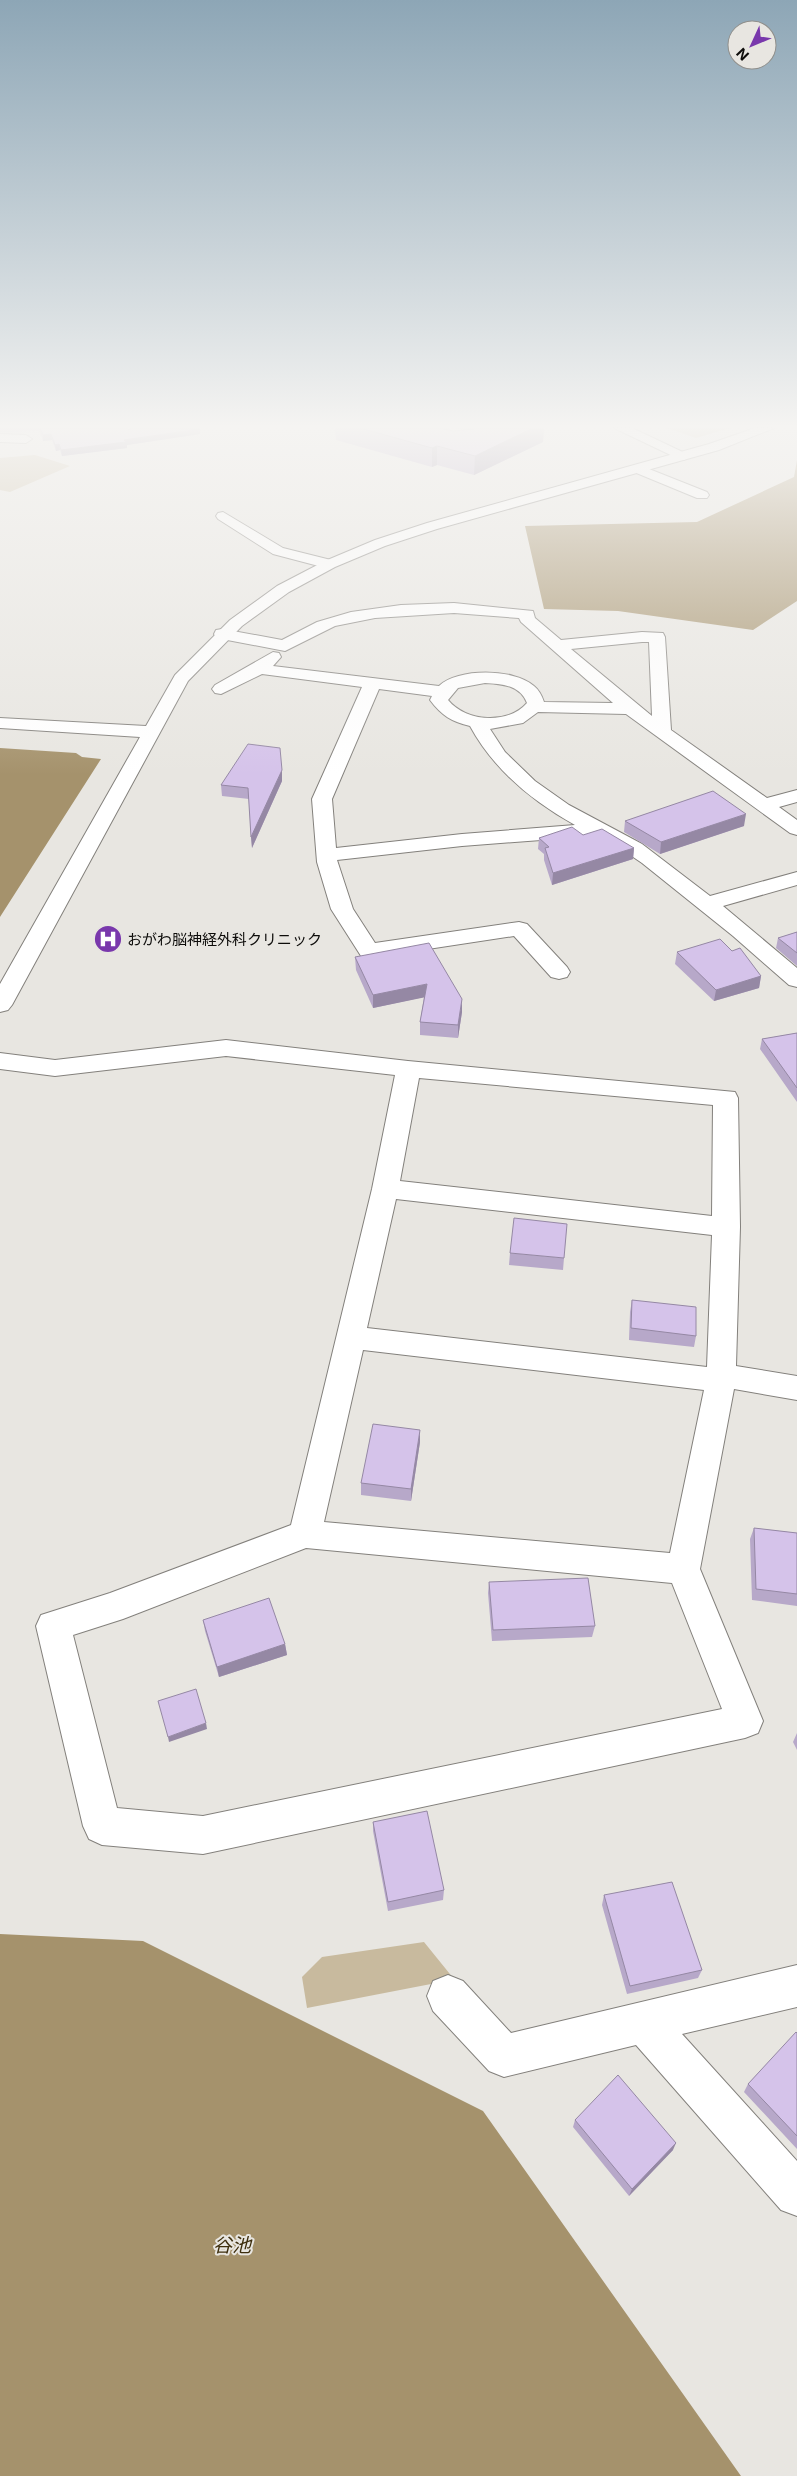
<svg xmlns="http://www.w3.org/2000/svg" width="797" height="2476" font-family="Inter,'Noto Sans JP',sans-serif">
  <rect width="100%" height="100%" fill="#e8e6e1"/>
  <path fill="#c8ba9e" d="M 35,455 L 70,466 L 10,492 L 0,490 L 0,458 Z
    M 424,1942 L 458,1984 L 442,1996 L 431,1984 L 307,2008 L 302,1977 L 322,1957 Z"/>
  <path fill="#c2af88" d="M 667,428 L 730,428 L 696,438 Z"/>
  <path fill="#a5926c" d="M 797,460 L 797,601 L 753,630 L 618,611 L 544,609 L 525,526 L 697,522 L 794,477 Z
    M 0,748 L 76,753 L 82,757 L 101,759 L 0,917 Z
    M 0,1934 L 143,1941 L 483,2111 L 741,2476 L 0,2476 Z"/>
  <g fill="none" stroke-linecap="round" stroke-linejoin="round">
    <defs>
      <path id="minor" d="M 614,428 L 632,428 L 691,456 L 684,460 L 679,459 Z
        M 0,434 L 26,435 L 32,439 L 26,443 L 0,442 Z
        M 639,465 L 707,492 L 709,495 L 707,498 L 697,498 L 634,472 L 632,469 Z
        M 223,512 L 283,548 L 335,561 L 338,564 L 330,569 L 273,554 L 218,519 L 216,516 L 218,513 Z
        M 454,603 L 533,611 L 535,618 L 561,640 L 642,632 L 663,633 L 665,637 L 671,730 L 767,798 L 797,790 L 797,802 L 779,807 L 797,820 L 797,835 L 790,833 L 626,714 L 538,712 L 523,723 L 490,729 L 505,752 L 535,781 L 569,805 L 642,844 L 710,896 L 797,872 L 797,885 L 723,906 L 797,968 L 797,987 L 789,985 L 733,936 L 642,863 L 617,846 L 594,836 L 462,846 L 337,860 L 353,909 L 375,943 L 519,922 L 527,924 L 567,967 L 570,972 L 567,977 L 559,979 L 551,977 L 514,936 L 369,958 L 361,956 L 331,909 L 317,862 L 312,799 L 362,687 L 262,674 L 221,694 L 215,693 L 212,689 L 215,685 L 273,652 L 279,653 L 281,657 L 273,666 L 439,686 C 457,668 514,668 534,686 C 539,690 542,696 544,702 L 613,703 L 521,622 L 519,618 L 454,613 L 375,618 L 335,626 L 285,651 L 222,639 L 216,638 L 214,634 L 216,630 L 222,629 L 282,640 L 317,622 L 351,612 L 401,605 ZM 649,642 L 652,716 L 571,649 L 642,642 ZM 485,683 C 502,684 520,685 527,703 C 508,725 466,722 448,700 L 458,688 ZM 379,689 L 432,696 L 430,700 C 441,715 452,722 470,726 C 494,770 532,801 575,825 L 462,834 L 336,848 L 332,799 Z
        M 226,1040 L 408,1061 L 735,1092 L 738,1098 L 740,1227 L 736,1366 L 797,1376 L 797,1400 L 734,1389 L 700,1569 L 763,1721 L 758,1733 L 745,1738 L 203,1854 L 102,1845 L 89,1839 L 83,1826 L 36,1626 L 41,1615 L 110,1593 L 291,1525 L 372,1189 L 395,1075 L 226,1056 L 55,1076 L 0,1069 L 0,1053 L 55,1060 ZM 419,1078 L 713,1105 L 712,1216 L 400,1181 ZM 396,1199 L 712,1235 L 707,1367 L 367,1328 ZM 363,1350 L 704,1390 L 670,1553 L 324,1522 ZM 306,1548 L 672,1583 L 722,1709 L 203,1816 L 117,1808 L 73,1635 L 123,1619 Z
        M 797,1965 L 797,2007 L 682,2034 L 797,2161 L 797,2216 L 781,2210 L 636,2045 L 504,2077 L 489,2071 L 433,2011 L 427,1996 L 433,1981 L 448,1975 L 463,1981 L 511,2033 Z"/>
      <path id="tertiary" d="M 755,428 L 774,428 L 719,450 L 437,529 L 385,546 L 335,567 L 289,592 L 242,626 L 188,681 L 12,1005 L 8,1010 L 0,1012 L 0,984 L 140,737 L 0,728 L 0,718 L 146,726 L 175,675 L 230,620 L 277,586 L 325,561 L 375,540 L 427,523 L 709,444 Z"/>
    </defs>
    <use href="#minor" stroke="#83807c" stroke-width="2"/>
    <use href="#tertiary" stroke="#83807c" stroke-width="2"/>
    <use href="#minor" fill="#fff" fill-rule="evenodd"/>
    <use href="#tertiary" fill="#fff" fill-rule="evenodd"/>
  </g>
  <path fill="#b7a8c9" d="M 0,428 L 127,428 L 129,430 L 200,434 L 127,445 L 127,448 L 62,456 L 60,450 L 56,451 L 52,440 L 43,441 L 39,431 L 0,432 Z
    M 335,428 L 450,428 L 445,430 L 453,431 L 468,430 L 453,428 L 544,428 L 543,442 L 474,475 L 437,465 L 432,467 L 336,440 Z
    M 282,781 L 252,848 L 249,799 L 222,796 L 221,785 Z
    M 625,821 L 744,826 L 660,854 L 624,832 Z
    M 583,835 L 634,848 L 633,859 L 552,885 L 544,860 L 544,854 L 538,849 L 539,838 Z
    M 797,932 L 797,966 L 776,948 L 778,938 Z
    M 677,952 L 761,976 L 759,988 L 714,1001 L 675,964 Z
    M 355,957 L 462,1012 L 458,1038 L 420,1035 L 420,1022 L 424,997 L 373,1008 L 356,970 Z
    M 797,1033 L 797,1102 L 760,1049 L 762,1039 Z
    M 510,1253 L 564,1258 L 563,1270 L 509,1265 Z
    M 632,1300 L 696,1336 L 694,1347 L 629,1340 L 630,1312 Z
    M 420,1442 L 411,1501 L 361,1495 L 361,1483 Z
    M 754,1528 L 797,1533 L 797,1606 L 752,1600 L 750,1539 Z
    M 489,1582 L 595,1626 L 592,1637 L 492,1641 L 488,1593 Z
    M 203,1620 L 285,1644 L 287,1655 L 219,1677 L 205,1631 Z
    M 797,1733 L 797,1750 L 793,1742 Z
    M 373,1822 L 444,1890 L 443,1900 L 388,1911 L 373,1831 Z
    M 604,1895 L 702,1970 L 698,1978 L 627,1994 L 602,1905 Z
    M 797,2033 L 797,2149 L 744,2092 L 748,2084 Z
    M 575,2120 L 673,2150 L 629,2196 L 573,2127 Z"/>
  <path fill="#9588a4" d="M 533,428 L 544,428 L 543,442 L 474,475 L 475,456 Z
    M 200,429 L 200,434 L 127,445 L 127,448 L 62,456 L 61,450 Z
    M 51,434 L 52,440 L 43,441 L 43,435 Z
    M 59,444 L 60,450 L 56,451 L 55,445 Z
    M 437,446 L 437,465 L 432,467 L 432,448 Z
    M 282,770 L 282,781 L 252,848 L 251,837 Z
    M 746,814 L 744,826 L 660,854 L 661,842 Z
    M 634,848 L 633,859 L 552,885 L 553,873 Z
    M 761,976 L 759,988 L 714,1001 L 716,990 Z
    M 427,984 L 426,997 L 373,1008 L 373,995 Z
    M 462,999 L 462,1012 L 458,1038 L 458,1025 Z
    M 420,1430 L 420,1442 L 411,1501 L 411,1489 Z
    M 285,1644 L 287,1655 L 219,1677 L 217,1667 Z
    M 206,1723 L 207,1729 L 169,1742 L 168,1737 Z
    M 676,2143 L 673,2150 L 629,2196 L 632,2189 Z"/>
  <path fill="#d5c3ea" stroke="#9588a4" d="M 40,428 L 127,428 L 129,430 L 132,428 L 200,429 L 124,440 L 126,442 L 61,450 L 59,444 L 55,445 L 51,434 L 43,435 Z
    M 360,428 L 440,428 L 453,431 L 474,429 L 474,428 L 533,428 L 475,456 L 437,446 L 432,448 Z
    M 248,744 L 280,748 L 282,770 L 251,837 L 248,788 L 221,785 Z
    M 713,791 L 746,814 L 661,842 L 625,821 Z
    M 572,827 L 583,835 L 602,829 L 634,848 L 553,873 L 545,848 L 549,847 L 539,838 Z
    M 797,932 L 797,953 L 778,938 Z
    M 720,939 L 732,951 L 740,948 L 761,976 L 716,990 L 677,952 Z
    M 429,943 L 462,999 L 458,1025 L 420,1022 L 427,984 L 373,995 L 355,957 Z
    M 797,1033 L 797,1088 L 762,1039 Z
    M 514,1218 L 567,1224 L 564,1258 L 510,1253 Z
    M 632,1300 L 696,1307 L 696,1336 L 631,1328 Z
    M 373,1424 L 420,1430 L 411,1489 L 361,1483 Z
    M 754,1528 L 797,1533 L 797,1594 L 756,1589 Z
    M 588,1578 L 595,1626 L 493,1630 L 489,1582 Z
    M 269,1598 L 285,1644 L 217,1667 L 203,1620 Z
    M 196,1689 L 206,1723 L 168,1737 L 158,1701 Z
    M 427,1811 L 444,1890 L 388,1902 L 373,1822 Z
    M 672,1882 L 702,1970 L 630,1986 L 604,1895 Z
    M 796,2032 L 797,2033 L 797,2136 L 748,2084 Z
    M 618,2075 L 676,2143 L 632,2189 L 575,2120 Z"/>
  <linearGradient id="sky" x2="0" y2="1"><stop stop-color="#8da6b6"/><stop offset="0.55" stop-color="#f5f4f2"/><stop offset="1" stop-color="#f5f4f2" stop-opacity="0"/></linearGradient>
  <rect width="797" height="775" fill="url(#sky)"/>
  <defs>
    <symbol id="hospital-disc" viewBox="-11 -11 22 22"><circle r="9.5" fill="#7938ac" stroke="#e8e6e1"/><path d="M-5-5h3v3.5h4V-5h3V5h-3V1.5h-4V5h-3Z" fill="#fff"/></symbol>
  </defs>
  <g fill-rule="evenodd">
    <use href="#hospital-disc" x="92" y="923" width="32" height="32"/>
  </g>
  <g text-anchor="middle" dominant-baseline="central" stroke-width="4" stroke-linejoin="round" paint-order="stroke">
    <g font-size="15" fill="#0d0c0a" stroke="#e8e6e1" text-anchor="start">
      <text x="127" y="939">おがわ脳神経外科クリニック</text>
    </g>
    <g font-size="19" font-style="italic" fill="#3d2e0d" stroke="#e8e6e1">
      <text x="232" y="2245">谷池</text>
    </g>
  </g>
  <g transform="translate(752 45) rotate(226)"><circle r="24" fill="#e8e6e1" stroke="#908f8b"/>
  <path d="M0-4L9 19L0 12L-9 19Z" fill="#7938ac"/>
  <text y="-8" font-size="14" font-weight="bold" text-anchor="middle" fill="#0d0c0a">N</text>
  </g>
</svg>
